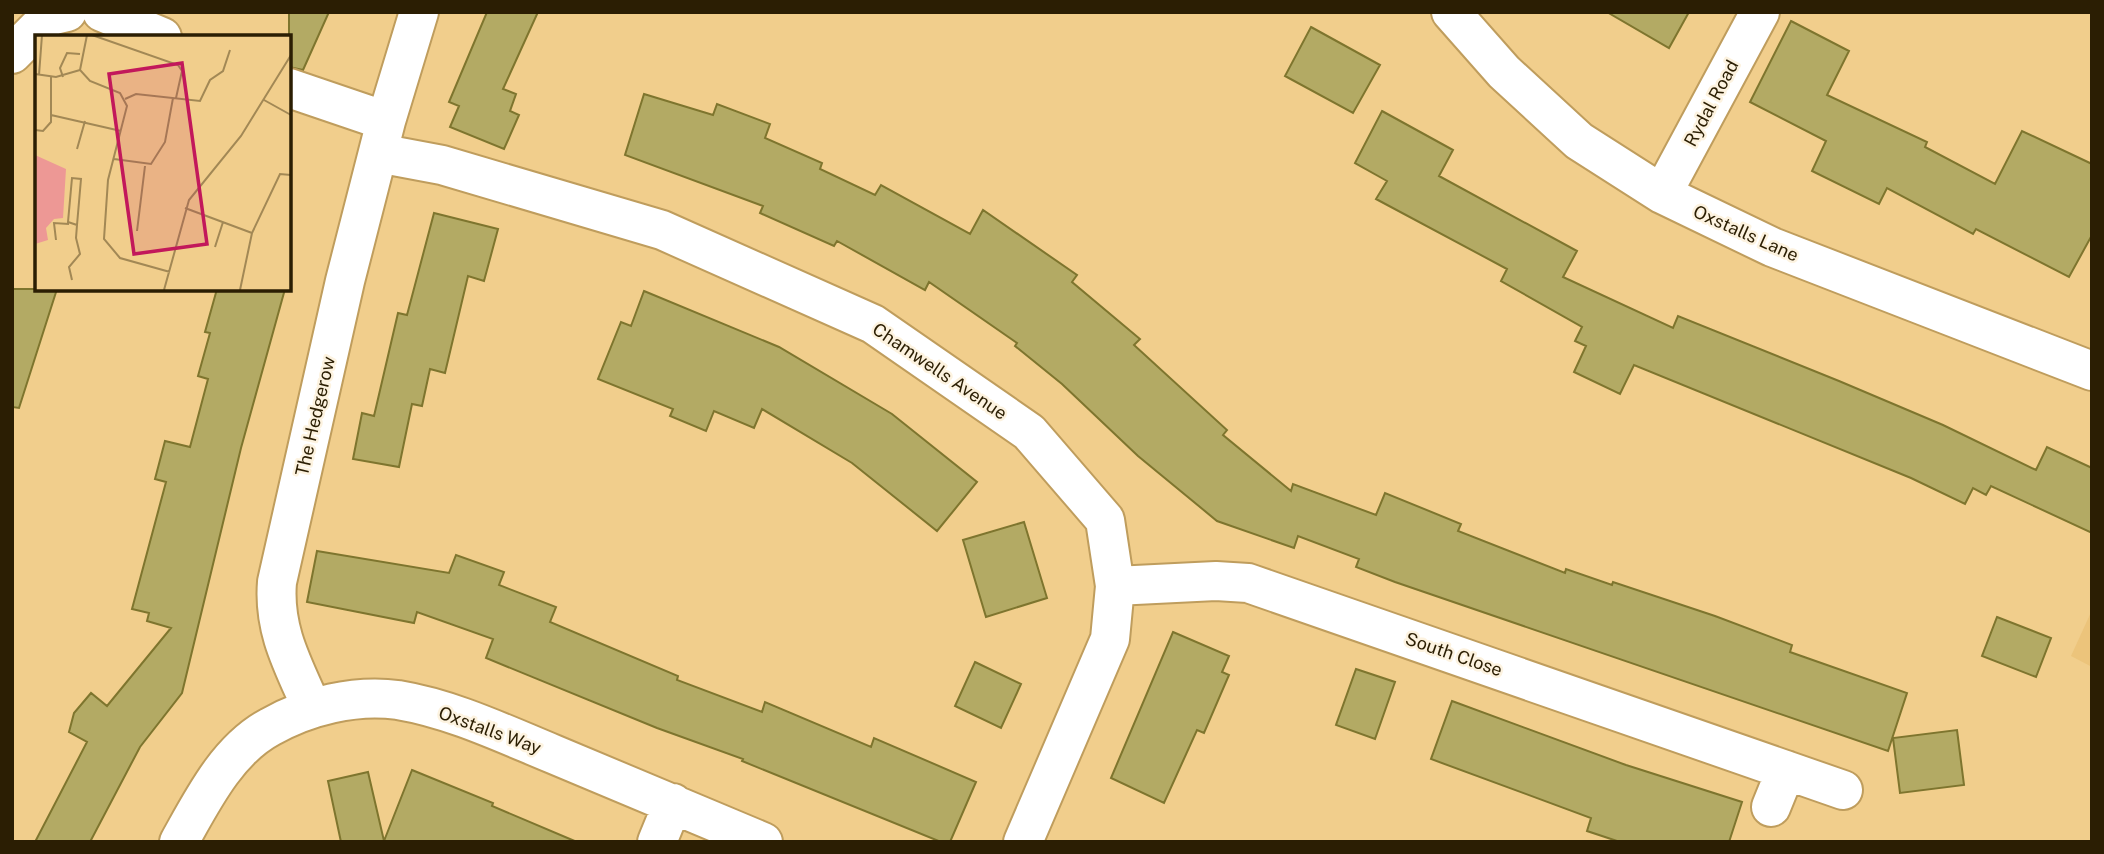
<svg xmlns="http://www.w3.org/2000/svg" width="2104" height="854" font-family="'Public Sans',sans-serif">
  <rect width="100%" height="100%" fill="#f1ce8c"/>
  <path fill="#ecc47b" d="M 2092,610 L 2092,667 L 2071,656 Z"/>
  <path fill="#b3aa64" stroke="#7e752e" stroke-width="2" d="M 289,12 L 329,12 L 303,70 L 289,67 Z
    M 487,12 L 538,12 L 503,89 L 516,94 L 510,111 L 519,115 L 504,149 L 450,127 L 459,106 L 449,102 Z
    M 1607,12 L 1689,12 L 1669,48 Z
    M 1791,21 L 1849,51 L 1827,95 L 1927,142 L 1925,147 L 1995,184 L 2022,131 L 2092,164 L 2092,235 L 2069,277 L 1976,229 L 1973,234 L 1887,188 L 1879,204 L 1812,171 L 1826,141 L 1750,102 Z
    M 1311,27 L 1380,65 L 1353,113 L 1285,76 Z
    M 644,94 L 713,115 L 717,104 L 770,124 L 765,138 L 822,163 L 820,169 L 875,195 L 881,185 L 970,234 L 983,210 L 1077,275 L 1072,282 L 1140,339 L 1134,345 L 1227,430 L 1223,435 L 1291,491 L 1293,484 L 1376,515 L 1385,493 L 1461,524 L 1458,531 L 1565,573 L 1566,569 L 1612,585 L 1613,582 L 1715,616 L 1792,645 L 1790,652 L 1907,693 L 1888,751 L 1395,582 L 1356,567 L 1359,559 L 1298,536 L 1294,548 L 1217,521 L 1138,456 L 1062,384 L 1015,346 L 1017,343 L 929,282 L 925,290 L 837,241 L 834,246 L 760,213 L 763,206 L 625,155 Z
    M 1382,111 L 1453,150 L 1439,176 L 1577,251 L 1563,277 L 1673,328 L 1678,316 L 1839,381 L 1943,425 L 2036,470 L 2047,447 L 2092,468 L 2092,533 L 1991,486 L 1986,495 L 1973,488 L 1965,504 L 1911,478 L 1634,365 L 1620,394 L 1574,372 L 1586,346 L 1575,341 L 1582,327 L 1501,281 L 1507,269 L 1376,199 L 1387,181 L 1355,163 Z
    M 434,213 L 498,229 L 484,281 L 468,276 L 445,373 L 430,369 L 422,406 L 412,404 L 399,467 L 353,459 L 362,413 L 374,416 L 398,313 L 407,315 Z
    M 12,289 L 57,289 L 19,408 L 12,407 Z
    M 217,289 L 285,289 L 241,448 L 182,693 L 140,747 L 90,842 L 35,842 L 87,742 L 69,732 L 74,713 L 91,693 L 107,706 L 171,628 L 147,621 L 149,613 L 132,609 L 166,482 L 155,479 L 165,441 L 190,447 L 208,379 L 198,376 L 210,333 L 205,332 Z
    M 644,291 L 779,347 L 892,414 L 977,482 L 937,531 L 852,463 L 762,409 L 754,428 L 714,411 L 706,431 L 670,416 L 673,409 L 598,379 L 621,322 L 631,326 Z
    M 1024,522 L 1047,598 L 986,617 L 963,540 Z
    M 317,551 L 449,573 L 456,555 L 504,572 L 499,585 L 556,607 L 550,622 L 678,676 L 677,680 L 762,712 L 765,702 L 871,747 L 874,738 L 976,782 L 950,842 L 941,842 L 742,761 L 743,759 L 657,728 L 486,658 L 493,639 L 417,612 L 414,623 L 307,602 Z
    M 1997,617 L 2051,638 L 2036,677 L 1982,656 Z
    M 1173,632 L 1229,656 L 1222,672 L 1229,675 L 1204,733 L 1197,730 L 1164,803 L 1111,778 Z
    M 975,662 L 1021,684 L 1001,728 L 955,706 Z
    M 1356,669 L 1395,682 L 1375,739 L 1336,725 Z
    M 1452,701 L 1626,765 L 1742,802 L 1729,842 L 1620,842 L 1587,831 L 1591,818 L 1431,759 Z
    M 1957,730 L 1964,785 L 1900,793 L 1893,738 Z
    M 412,770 L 493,803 L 492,806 L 577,842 L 341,842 L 328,781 L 368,772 L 384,841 Z"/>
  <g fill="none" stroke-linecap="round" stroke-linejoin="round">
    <defs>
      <path id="minor" d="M 102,12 L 162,37
        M 1451,12 L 1504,72 L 1579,141 L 1662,194 L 1772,247 L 2092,371
        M 12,54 L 50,16 L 67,12
        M 289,88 L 386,121
        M 378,153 L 442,165 L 662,230 L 873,324 L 1029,432 L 1105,520 L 1115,586 L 1110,639 L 1023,842
        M 1662,194 L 1760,12
        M 1115,586 L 1216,581 L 1248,583 L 1843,790
        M 312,708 C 293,665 273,630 277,582 L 345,281 L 386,121 L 419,12
        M 1771,807 L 1786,770
        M 179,842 C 202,801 227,750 270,727 C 307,706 355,694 398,700 C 452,709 502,733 553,754 C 623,783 693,812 763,842
        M 657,842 L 673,803"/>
    </defs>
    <use href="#minor" stroke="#bf9d5d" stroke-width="42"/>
    <use href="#minor" stroke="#fff" stroke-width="38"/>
  </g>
  <g text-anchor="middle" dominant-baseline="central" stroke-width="5" stroke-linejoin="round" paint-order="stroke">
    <g font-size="18" fill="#2b1e03" stroke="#fdf3e0">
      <text transform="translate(1711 103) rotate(-62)">Rydal Road</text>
      <text transform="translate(1746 233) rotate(24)">Oxstalls Lane</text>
      <text transform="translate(940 371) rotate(34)">Chamwells Avenue</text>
      <text transform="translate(315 416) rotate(-77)">The Hedgerow</text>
      <text transform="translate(1454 654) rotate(19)">South Close</text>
      <text transform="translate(490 730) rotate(20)">Oxstalls Way</text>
    </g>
  </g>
  <g transform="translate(35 35)">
    <rect width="256" height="256" fill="#f1ce8c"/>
    <path d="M 0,120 L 31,134 L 28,183 L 19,184 L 11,193 L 13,205 L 0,209 Z" fill="#ed9895"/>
    <path fill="none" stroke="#a28855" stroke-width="2" d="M 52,0 L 45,35 L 55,46 L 85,58 L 92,71 L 73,145 L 69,204 L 85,223 L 135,237M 57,0 L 143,30 L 147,36 L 141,63M 0,39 L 21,42 L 45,35M 4,40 L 7,0M 28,42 L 25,33 L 32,18 L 45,19M 90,64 L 101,59 L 165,66 L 175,45 L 188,36 L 195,15M 229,65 L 256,80M 16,80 L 86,96M 0,95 L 8,96 L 16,87 L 16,42M 42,114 L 50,86M 79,124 L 116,129 L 130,107 L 138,63M 150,173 L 217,198M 102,196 L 110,131M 21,205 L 19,188 L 34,189M 180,212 L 188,187M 37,245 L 34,232 L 45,219 L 41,203 L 42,190 L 46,144 L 37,143 L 33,187 L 42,190M 129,255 L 154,165 L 206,101 L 256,20M 205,255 L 217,198 L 245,139 L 256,140"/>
    <path fill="#c2185b" fill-opacity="0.15" stroke="#c2185b" stroke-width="3.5" d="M 147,28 L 172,209 L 99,219 L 74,39 Z"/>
    <rect width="256" height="256" fill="none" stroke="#2b1e03" stroke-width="3.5"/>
  </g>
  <rect width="2104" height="854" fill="none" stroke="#2b1e03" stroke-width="28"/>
</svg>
